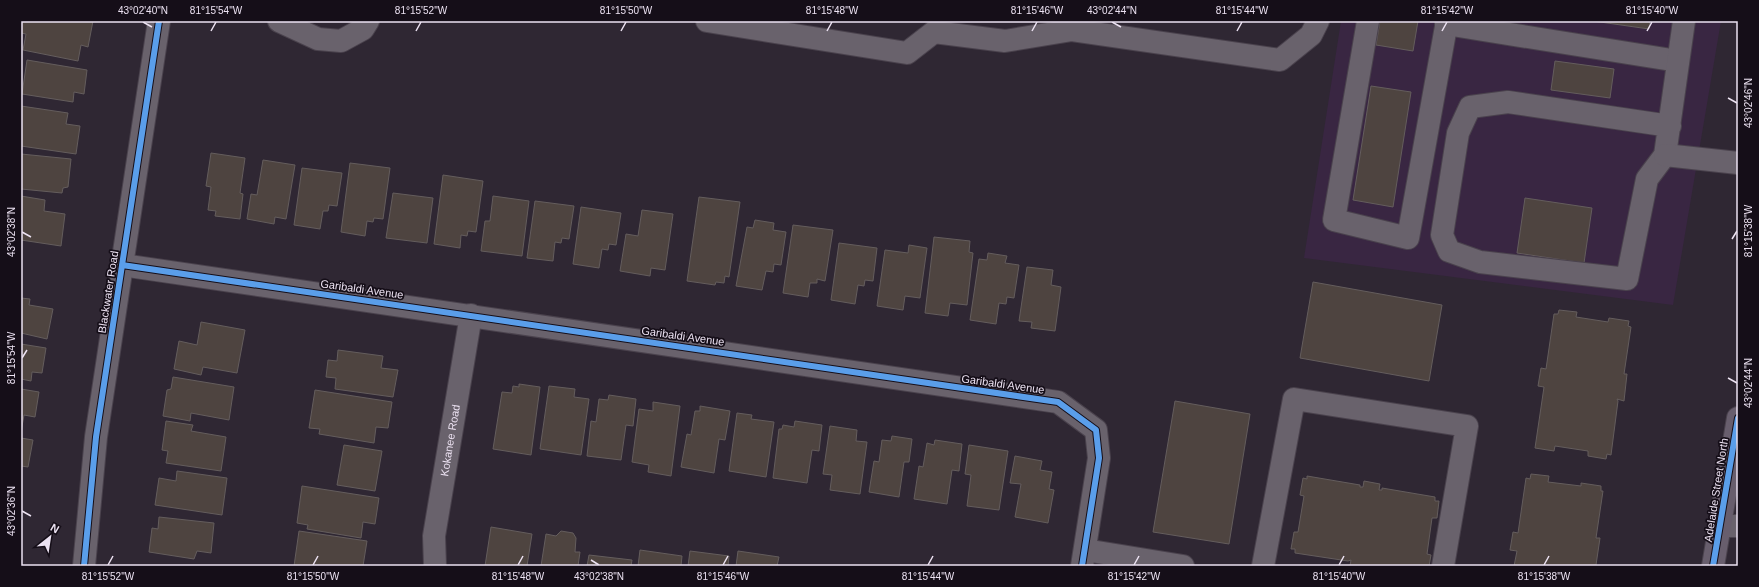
<svg xmlns="http://www.w3.org/2000/svg" width="1759" height="587" font-family="Helvetica,sans-serif">
  <rect width="100%" height="100%" fill="#2f2733"/>
  <path fill="#392642" d="M 1341,21 L 1721,21 L 1673,305 L 1304,258 Z"/>
  <path fill="#4e4440" stroke="#645d5d" d="M 21,21 L 93,21 L 88,47 L 81,45 L 78,61 L 23,50 L 26,34 L 21,33 Z
    M 1380,21 L 1418,21 L 1413,51 L 1376,45 Z
    M 1593,21 L 1650,21 L 1649,29 Z
    M 27,60 L 87,70 L 84,94 L 74,92 L 73,102 L 22,94 Z
    M 1555,61 L 1614,69 L 1610,98 L 1551,90 Z
    M 1371,86 L 1411,92 L 1393,207 L 1353,200 Z
    M 21,106 L 68,113 L 66,124 L 80,126 L 76,154 L 21,146 Z
    M 211,153 L 245,158 L 240,193 L 243,194 L 240,219 L 215,216 L 216,211 L 208,210 L 211,187 L 206,186 Z
    M 21,154 L 71,159 L 68,187 L 63,188 L 62,193 L 21,189 Z
    M 263,160 L 295,165 L 286,219 L 275,217 L 274,224 L 247,219 L 251,194 L 257,195 Z
    M 350,163 L 390,168 L 383,219 L 374,218 L 373,222 L 367,221 L 365,236 L 341,232 Z
    M 302,168 L 342,173 L 337,206 L 329,205 L 328,211 L 323,211 L 320,229 L 294,225 Z
    M 443,175 L 483,181 L 476,232 L 468,231 L 467,236 L 461,235 L 460,248 L 434,244 Z
    M 393,193 L 433,198 L 427,243 L 386,238 Z
    M 21,196 L 45,200 L 44,211 L 65,214 L 61,246 L 21,240 Z
    M 493,196 L 529,201 L 522,256 L 481,251 L 485,221 L 490,221 Z
    M 699,197 L 740,202 L 729,277 L 725,276 L 724,283 L 716,282 L 715,285 L 687,281 Z
    M 1525,198 L 1592,208 L 1584,263 L 1517,253 Z
    M 535,201 L 574,206 L 569,239 L 562,238 L 561,243 L 555,242 L 553,261 L 527,258 Z
    M 581,207 L 621,213 L 616,245 L 609,244 L 608,250 L 602,249 L 599,268 L 573,264 Z
    M 642,210 L 673,214 L 665,270 L 651,268 L 650,276 L 620,271 L 626,234 L 638,236 Z
    M 755,220 L 774,223 L 773,230 L 786,232 L 781,265 L 774,264 L 773,272 L 766,271 L 762,290 L 736,286 L 747,227 L 753,228 Z
    M 793,225 L 833,230 L 825,281 L 817,279 L 817,283 L 810,283 L 808,297 L 783,293 Z
    M 934,237 L 970,241 L 969,252 L 973,253 L 967,305 L 950,303 L 948,316 L 925,313 Z
    M 839,243 L 877,248 L 873,281 L 865,280 L 864,286 L 858,285 L 855,304 L 831,300 Z
    M 909,245 L 927,248 L 920,298 L 905,296 L 903,310 L 877,306 L 885,250 L 908,253 Z
    M 988,253 L 1007,256 L 1005,263 L 1019,265 L 1014,298 L 1007,297 L 1006,304 L 999,303 L 996,324 L 970,320 L 979,259 L 987,260 Z
    M 1027,267 L 1053,270 L 1051,285 L 1061,287 L 1055,331 L 1031,328 L 1032,322 L 1019,321 Z
    M 1313,282 L 1442,305 L 1429,381 L 1300,358 Z
    M 21,298 L 30,299 L 29,305 L 53,309 L 47,339 L 21,333 Z
    M 1559,310 L 1577,312 L 1576,317 L 1608,322 L 1609,318 L 1629,321 L 1628,326 L 1631,327 L 1624,374 L 1627,374 L 1624,401 L 1617,399 L 1618,401 L 1611,455 L 1607,454 L 1606,459 L 1588,456 L 1588,451 L 1555,446 L 1554,451 L 1535,448 L 1544,387 L 1538,386 L 1541,368 L 1546,369 L 1554,314 L 1558,314 Z
    M 201,322 L 245,330 L 237,373 L 203,367 L 201,375 L 174,369 L 179,341 L 197,345 Z
    M 21,344 L 46,348 L 42,373 L 32,372 L 31,381 L 21,379 Z
    M 338,350 L 383,356 L 381,368 L 398,370 L 393,397 L 335,389 L 336,378 L 326,377 L 328,360 L 337,361 Z
    M 173,377 L 234,387 L 229,420 L 191,413 L 190,421 L 163,416 L 167,390 L 171,389 Z
    M 519,384 L 540,387 L 531,455 L 493,449 L 502,392 L 512,393 L 513,386 L 519,387 Z
    M 549,386 L 575,389 L 574,397 L 589,399 L 581,455 L 540,449 Z
    M 21,389 L 39,392 L 35,417 L 24,415 L 21,432 Z
    M 315,390 L 392,402 L 388,428 L 376,427 L 374,443 L 319,434 L 320,429 L 309,428 Z
    M 609,395 L 636,399 L 633,426 L 626,425 L 621,460 L 587,456 L 591,421 L 596,422 L 599,399 L 608,400 Z
    M 1175,401 L 1250,414 L 1229,544 L 1153,532 Z
    M 653,402 L 680,406 L 671,476 L 648,472 L 649,465 L 632,462 L 639,409 L 653,411 Z
    M 700,406 L 730,411 L 725,440 L 719,439 L 714,473 L 681,467 L 687,434 L 691,435 L 695,411 L 700,411 Z
    M 737,413 L 752,415 L 751,419 L 774,422 L 766,477 L 729,471 Z
    M 166,421 L 193,425 L 191,431 L 226,437 L 221,471 L 166,463 L 168,451 L 162,450 Z
    M 795,421 L 822,425 L 819,451 L 812,450 L 807,483 L 773,478 L 779,429 L 782,429 L 783,425 L 794,427 Z
    M 830,426 L 857,430 L 856,441 L 867,442 L 860,494 L 830,490 L 832,475 L 823,474 Z
    M 892,436 L 912,439 L 909,462 L 904,462 L 899,497 L 869,492 L 874,461 L 879,462 L 882,440 L 891,441 Z
    M 21,438 L 33,440 L 28,467 L 21,466 Z
    M 935,440 L 962,444 L 959,471 L 952,470 L 947,504 L 914,499 L 919,466 L 923,467 L 927,443 L 934,445 Z
    M 344,445 L 382,451 L 375,491 L 337,485 Z
    M 969,445 L 1008,451 L 999,510 L 967,506 L 971,475 L 965,474 Z
    M 1015,456 L 1042,461 L 1040,470 L 1052,472 L 1049,489 L 1054,490 L 1048,523 L 1015,517 L 1021,484 L 1010,483 Z
    M 177,471 L 227,478 L 222,515 L 155,505 L 159,478 L 176,481 Z
    M 1531,474 L 1549,476 L 1548,482 L 1581,486 L 1581,483 L 1601,486 L 1601,491 L 1603,491 L 1596,538 L 1600,538 L 1596,565 L 1514,566 L 1517,551 L 1510,550 L 1513,532 L 1518,533 L 1526,478 L 1530,479 Z
    M 1307,476 L 1360,485 L 1360,487 L 1363,487 L 1364,481 L 1380,484 L 1379,490 L 1382,490 L 1382,488 L 1435,497 L 1435,501 L 1439,501 L 1437,518 L 1432,518 L 1427,554 L 1431,555 L 1429,566 L 1350,566 L 1351,560 L 1348,561 L 1295,553 L 1295,549 L 1291,549 L 1294,532 L 1298,532 L 1304,496 L 1300,495 L 1303,478 L 1307,479 Z
    M 302,486 L 379,498 L 375,524 L 363,522 L 361,538 L 307,529 L 308,525 L 297,523 Z
    M 159,517 L 214,523 L 211,553 L 197,551 L 194,559 L 149,552 L 152,528 L 158,529 Z
    M 491,527 L 532,534 L 527,566 L 485,566 Z
    M 299,531 L 367,541 L 363,566 L 294,566 Z
    M 561,531 L 573,533 L 576,538 L 575,552 L 580,552 L 578,566 L 541,566 L 546,534 L 556,536 Z
    M 640,550 L 682,556 L 681,566 L 638,566 Z
    M 690,551 L 729,556 L 728,566 L 688,566 Z
    M 738,551 L 779,557 L 777,566 L 736,566 Z
    M 589,555 L 632,560 L 631,566 L 587,566 Z"/>
  <g fill="none" stroke-linecap="round" stroke-linejoin="round">
    <defs>
      <g id="minor">
        <path d="M 279,21 L 318,39 L 341,41 L 363,29 L 368,21"/>
        <path d="M 707,21 L 907,53 L 934,32 L 1005,41 L 1072,30 L 1280,60 L 1311,35 L 1318,21"/>
        <path d="M 1368,21 L 1334,220 L 1408,238 L 1447,21"/>
        <path d="M 1446,24 L 1678,61"/>
        <path d="M 1670,126 L 1508,102 L 1470,107 L 1458,133 L 1442,235 L 1449,251 L 1480,262 L 1627,279 L 1647,179 L 1665,155 L 1684,21"/>
        <path d="M 1665,155 L 1738,163"/>
        <path d="M 122,265 L 1058,402 L 1096,430 L 1099,458 L 1082,566"/>
        <path d="M 1720,526 L 1738,526"/>
        <path d="M 1085,550 L 1183,566"/>
        <path d="M 84,566 L 96,437 L 159,21"/>
        <path id="s1" d="M 435,566 L 434,536 L 471,315"/>
        <path d="M 1263,566 L 1294,399 L 1467,426 L 1443,566"/>
      </g>
      <path id="major" d="M 1713,566 L 1738,418"/>
    </defs>
    <use href="#minor" stroke="#4a424d" stroke-width="24"/>
    <use href="#major" stroke="#4a424d" stroke-width="24"/>
    <use href="#minor" stroke="#69626c" stroke-width="22"/>
    <use href="#major" stroke="#685e6d" stroke-width="22"/>
    <defs>
      <path id="cycleway" d="M 122,265 L 1058,402 L 1096,430 L 1099,458 L 1082,566
        M 84,566 L 96,437 L 159,21
        M 1713,566 L 1738,418"/>
    </defs>
    <use href="#cycleway" stroke="#150e18" stroke-width="8"/>
    <use href="#cycleway" stroke="#5a9eea" stroke-width="6"/>
  </g>
  <path fill="none" stroke="#ece2f2" stroke-width="1.5" d="M 143,22 L 152,27M 1112,22 L 1121,27M 211,31 L 216,22M 416,31 L 421,22M 621,31 L 626,22M 827,31 L 832,22M 1032,31 L 1037,22M 1237,31 L 1242,22M 1442,31 L 1447,22M 1647,31 L 1652,22M 1728,98 L 1737,103M 22,232 L 31,237M 1732,239 L 1737,231M 22,358 L 27,350M 1728,378 L 1737,383M 22,511 L 31,516M 591,560 L 599,565M 108,565 L 113,556M 313,565 L 318,556M 518,565 L 523,556M 723,565 L 728,556M 928,565 L 933,556M 1134,565 L 1139,556M 1339,565 L 1344,556M 1544,565 L 1549,556"/>
  <g text-anchor="middle" dominant-baseline="central" stroke-width="3.5" stroke-linejoin="round" paint-order="stroke">
    <g font-size="11" fill="#ece2f2" stroke="#150e18">
      <text transform="translate(362 289) rotate(8)">Garibaldi Avenue</text>
      <text transform="translate(108 292) rotate(-81)">Blackwater Road</text>
      <text transform="translate(683 336) rotate(8)">Garibaldi Avenue</text>
      <text transform="translate(1003 384) rotate(8)">Garibaldi Avenue</text>
      <text stroke="none"><textPath href="#s1" startOffset="127">Kokanee Road</textPath></text>
      <text transform="translate(1716 490) rotate(-81)">Adelaide Street North</text>
    </g>
  </g>
  <rect width="1759" height="587" fill="none" stroke="#150e18" stroke-width="44"/>
  <g transform="translate(50 537) rotate(30)" stroke="#150e18" stroke-width="3" paint-order="stroke">
  <path d="M0-3L7 15L0 10L-7 15Z" fill="#ece2f2"/>
  <text y="-6" font-size="11" font-weight="bold" text-anchor="middle" fill="#ece2f2">N</text>
  </g>
  <rect x="22" y="22" width="1715" height="543" fill="none" stroke="#ece2f2" stroke-width="1.5"/>
  <g font-size="10" text-anchor="middle" fill="#ece2f2">
    <text x="143" y="14">43°02'40"N</text>
    <text x="216" y="14">81°15'54"W</text>
    <text x="421" y="14">81°15'52"W</text>
    <text x="626" y="14">81°15'50"W</text>
    <text x="832" y="14">81°15'48"W</text>
    <text x="1037" y="14">81°15'46"W</text>
    <text x="1112" y="14">43°02'44"N</text>
    <text x="1242" y="14">81°15'44"W</text>
    <text x="1447" y="14">81°15'42"W</text>
    <text x="1652" y="14">81°15'40"W</text>
    <text transform="translate(1748 103) rotate(-90)" y="4">43°02'46"N</text>
    <text transform="translate(1748 231) rotate(-90)" y="4">81°15'38"W</text>
    <text transform="translate(11 232) rotate(-90)" y="4">43°02'38"N</text>
    <text transform="translate(11 358) rotate(-90)" y="4">81°15'54"W</text>
    <text transform="translate(1748 383) rotate(-90)" y="4">43°02'44"N</text>
    <text transform="translate(11 511) rotate(-90)" y="4">43°02'36"N</text>
    <text x="108" y="580">81°15'52"W</text>
    <text x="313" y="580">81°15'50"W</text>
    <text x="518" y="580">81°15'48"W</text>
    <text x="599" y="580">43°02'38"N</text>
    <text x="723" y="580">81°15'46"W</text>
    <text x="928" y="580">81°15'44"W</text>
    <text x="1134" y="580">81°15'42"W</text>
    <text x="1339" y="580">81°15'40"W</text>
    <text x="1544" y="580">81°15'38"W</text>
  </g>
</svg>
